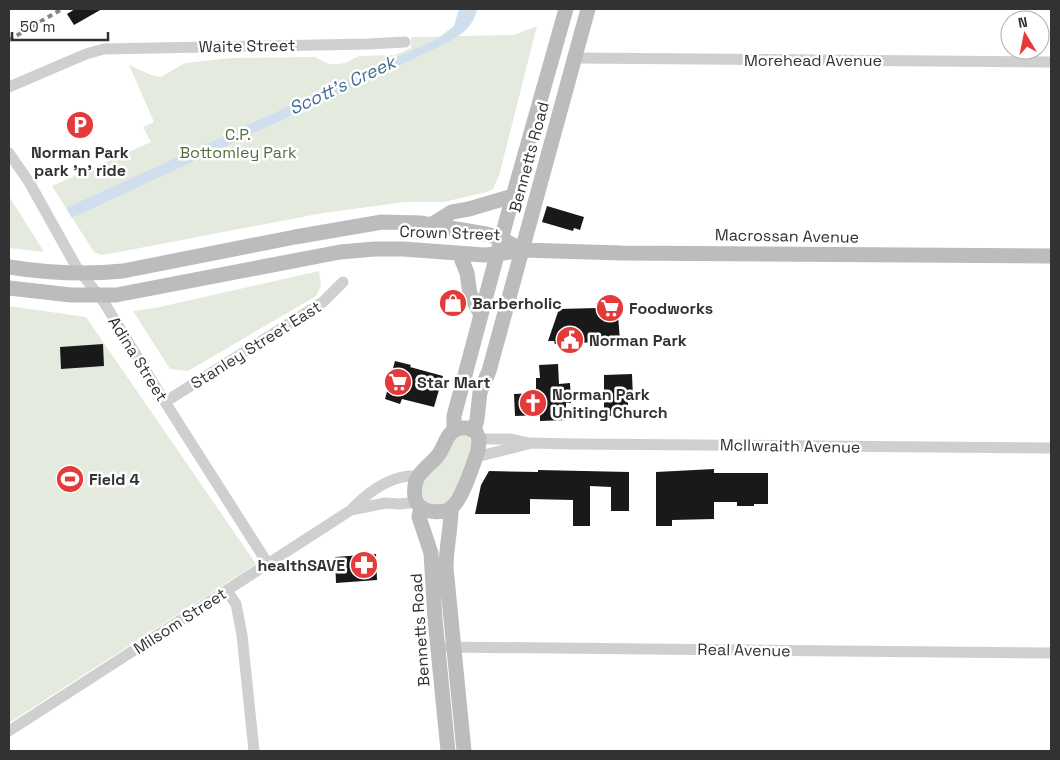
<svg xmlns="http://www.w3.org/2000/svg" width="1060" height="760" font-family="'Space Grotesk',sans-serif">
  <rect width="100%" height="100%" fill="#fff"/>
  <path fill="#e4ebde" d="M 537,26 L 499,176 L 493,189 L 487,192 L 444,202 L 405,202 L 323,213 L 114,253 L 101,255 L 94,252 L 52,186 L 151,142 L 143,127 L 154,122 L 129,65 L 151,75 L 161,77 L 185,63 L 232,58 L 315,57 L 329,64 L 338,64 L 345,63 L 359,56 L 395,55 L 411,48 L 411,37 L 514,35 Z
    M 9,196 L 44,252 L 9,248 Z
    M 319,271 L 321,286 L 316,296 L 188,371 L 170,369 L 133,311 L 155,308 Z
    M 9,306 L 86,317 L 256,564 L 9,723 Z
    M 463,435 L 470,438 L 473,444 L 453,497 L 442,506 C 427,503 421,502 422,485 L 453,440 Z"/>
  <path fill="#cfdfed" d="M 459,9 L 477,9 C 473,28 461,35 445,44 L 72,218 L 66,208 L 437,39 L 454,26 Z"/>
  <path fill="#191919" d="M 75,9 L 102,9 L 74,25 L 67,14 Z
    M 547,206 L 584,217 L 580,230 L 574,228 L 573,231 L 542,222 Z
    M 617,302 L 620,341 L 555,344 L 554,341 L 548,341 L 559,309 L 597,308 L 596,303 Z
    M 103,344 L 104,366 L 61,369 L 60,347 Z
    M 395,361 L 411,365 L 410,367 L 443,376 L 434,407 L 402,399 L 400,404 L 385,399 Z
    M 558,364 L 559,384 L 570,383 L 571,403 L 566,403 L 566,420 L 540,421 L 540,415 L 515,416 L 514,394 L 536,393 L 536,378 L 540,378 L 539,365 Z
    M 632,374 L 633,398 L 628,398 L 628,415 L 604,416 L 604,375 Z
    M 714,469 L 714,473 L 768,473 L 768,504 L 754,504 L 754,506 L 737,506 L 737,502 L 714,502 L 714,519 L 672,520 L 672,526 L 656,526 L 656,472 Z
    M 538,470 L 629,472 L 629,511 L 611,511 L 611,487 L 590,486 L 590,526 L 573,526 L 573,500 L 530,499 L 530,514 L 475,514 L 481,485 L 489,471 L 538,472 Z
    M 376,554 L 377,580 L 336,583 L 335,557 Z"/>
  <g fill="none" stroke-linecap="round" stroke-linejoin="round">
    <path stroke="#cfcfcf" stroke-width="11" d="M 574,58 L 1051,62
      M 9,87 L 86,54 L 104,49 L 368,44 L 405,42
      M 9,153 L 29,182 L 76,266 L 105,304 L 165,402 L 268,564
      M 165,402 L 323,302 L 343,282
      M 479,439 L 511,439 L 529,443 L 575,444 L 1051,448
      M 476,457 L 528,444
      M 351,510 L 385,503 L 400,504 L 417,502
      M 227,591 L 236,604 L 242,635 L 254,751
      M 447,647 L 1051,653
      M 9,731 L 351,510 C 368,492 392,474 419,476"/>
    <path stroke="#bcbcbc" stroke-width="15" d="M 431,225 L 452,212 L 469,209 L 513,196
      M 459,253 L 467,273 L 470,294 L 481,315
      M 9,267 C 47,273 84,275 123,271 L 295,237 L 382,222 L 420,223 L 486,234 L 502,239 L 522,250
      M 9,288 L 71,295 L 116,295 L 340,252 L 375,249 L 403,249 L 484,255 L 498,254 L 522,250 L 622,253 L 1051,256
      M 460,428 L 467,428 L 476,432 L 479,439 L 478,451 C 473,464 462,500 452,507 C 445,514 427,513 420,506 C 413,501 414,488 416,481 C 421,469 432,464 439,454 C 446,444 446,432 460,428 Z
      M 454,430 L 454,416 L 508,214 L 566,9
      M 474,431 L 477,419 L 480,392 L 489,371 L 588,9
      M 421,507 L 419,517 L 431,553 L 435,619 L 448,751
      M 451,509 C 451,529 446,548 446,568 L 464,751"/>
    <path stroke="#878787" stroke-width="4" stroke-dasharray="5 4" stroke-linecap="butt" d="M 9,40 L 62,9"/>
  </g>
  <defs>
    <symbol id="parking-disc" viewBox="-11 -11 22 22"><circle r="9.5" fill="#e43a3a" stroke="#fff"/><path d="M-3.5-5.5H1a3.5 3.5 0 0 1 0 7H-1V5.5H-3.5ZM-1-3.4V-.6H.8a1.4 1.4 0 0 0 0-2.8Z" fill="#fff"/></symbol>
    <symbol id="shop-disc" viewBox="-11 -11 22 22"><circle r="9.5" fill="#e43a3a" stroke="#fff"/><path d="M-5-2.5h2.3a2.7 3.5 0 0 1 5.4 0H5L5.5 6h-11ZM-1.5-2.5h3a1.5 2.3 0 0 0-3 0Z" fill="#fff"/></symbol>
    <symbol id="supermarket-disc" viewBox="-11 -11 22 22"><circle r="9.5" fill="#e43a3a" stroke="#fff"/><path d="M-6-5.5h2.5l.6 2H6L4.5 2H-2.5L-4.4-4H-6ZM-1.5 3.2a1.3 1.3 0 1 0 .1 0ZM3 3.2a1.3 1.3 0 1 0 .1 0Z" fill="#fff"/></symbol>
    <symbol id="civic-disc" viewBox="-11 -11 22 22"><circle r="9.5" fill="#e43a3a" stroke="#fff"/><path d="M-.6-6.5H3V-4.5H.6V-3L4-1V1h2V6H-6V1h2V-1L-.6-3ZM-1.2 2.5V6h2.4V2.5Z" fill="#fff"/></symbol>
    <symbol id="church-disc" viewBox="-11 -11 22 22"><circle r="9.5" fill="#e43a3a" stroke="#fff"/><path d="M-1.2-6h2.4v3.5h3.3v2.4h-3.3V6h-2.4V-.1h-3.3v-2.4h3.3Z" fill="#fff"/></symbol>
    <symbol id="stadium-disc" viewBox="-11 -11 22 22"><circle r="9.5" fill="#e43a3a" stroke="#fff"/><path d="M0-5a6.5 5 0 1 0 0 10a6.5 5 0 1 0 0-10ZM-3.5-1.8h7v3.6h-7Z" fill="#fff"/></symbol>
    <symbol id="pharmacy-disc" viewBox="-11 -11 22 22"><circle r="9.5" fill="#e43a3a" stroke="#fff"/><path d="M-2-6h4v4h4v4h-4v4h-4v-4h-4v-4h4Z" fill="#fff"/></symbol>
  </defs>
  <g fill-rule="evenodd">
    <use href="#parking-disc" x="64" y="109" width="32" height="32"/>
    <use href="#shop-disc" x="437" y="287" width="32" height="32"/>
    <use href="#supermarket-disc" x="594" y="292" width="32" height="32"/>
    <use href="#civic-disc" x="554" y="324" width="32" height="32"/>
    <use href="#supermarket-disc" x="382" y="366" width="32" height="32"/>
    <use href="#church-disc" x="517" y="387" width="32" height="32"/>
    <use href="#stadium-disc" x="54" y="463" width="32" height="32"/>
    <use href="#pharmacy-disc" x="348" y="549" width="32" height="32"/>
  </g>
  <g text-anchor="middle" dominant-baseline="central" stroke-width="5" stroke-linejoin="round" paint-order="stroke">
    <g font-size="16" fill="#323232" stroke="#fff">
      <text transform="translate(247 46) rotate(-1)">Waite Street</text>
      <text x="813" y="60">Morehead Avenue</text>
      <text transform="translate(529 157) rotate(-75)">Bennetts Road</text>
      <text transform="translate(450 233) rotate(2)">Crown Street</text>
      <text transform="translate(787 236) rotate(1)">Macrossan Avenue</text>
      <text transform="translate(256 345) rotate(-32)">Stanley Street East</text>
      <text transform="translate(138 359) rotate(58)">Adina Street</text>
      <text transform="translate(790 446) rotate(1)">McIlwraith Avenue</text>
      <text transform="translate(180 621) rotate(-33)">Milsom Street</text>
      <text transform="translate(420 630) rotate(-94)">Bennetts Road</text>
      <text transform="translate(744 650) rotate(1)">Real Avenue</text>
    </g>
    <g font-size="16" fill="#526f3f" stroke="#fff">
      <text x="238" y="134">C.P.<tspan x="238" dy="18">Bottomley Park</tspan></text>
    </g>
    <g font-size="16" font-weight="bold" fill="#323232" stroke="#fff" text-anchor="start">
      <text x="80" y="152" text-anchor="middle">Norman Park<tspan x="80" dy="18">park 'n' ride</tspan></text>
      <text x="472" y="303">Barberholic</text>
      <text x="629" y="308">Foodworks</text>
      <text x="589" y="340">Norman Park</text>
      <text x="417" y="382">Star Mart</text>
      <text x="552" y="394">Norman Park<tspan x="552" dy="18">Uniting Church</tspan></text>
      <text x="89" y="479">Field 4</text>
      <text x="345" y="565" text-anchor="end">healthSAVE</text>
    </g>
    <g font-size="18" font-style="italic" fill="#406e95" stroke="#fff">
      <text transform="translate(342 85) rotate(-25)">Scott's Creek</text>
    </g>
  </g>
  <rect width="1060" height="760" fill="none" stroke="#323232" stroke-width="20"/>
  <g transform="translate(1025 35) rotate(350)"><circle r="24" fill="#ffffff" stroke="#adadad"/>
  <path d="M0-4L9 19L0 12L-9 19Z" fill="#e43a3a"/>
  <text y="-8" font-size="14" font-weight="bold" text-anchor="middle" fill="#323232">N</text>
  </g>
  <path d="M12 32v8h96v-8" fill="none" stroke="#323232" stroke-width="2.5"/>
  <text x="20" y="32" font-size="15" fill="#323232" stroke="#ffffff" stroke-width="4" paint-order="stroke">50 m</text>
</svg>
